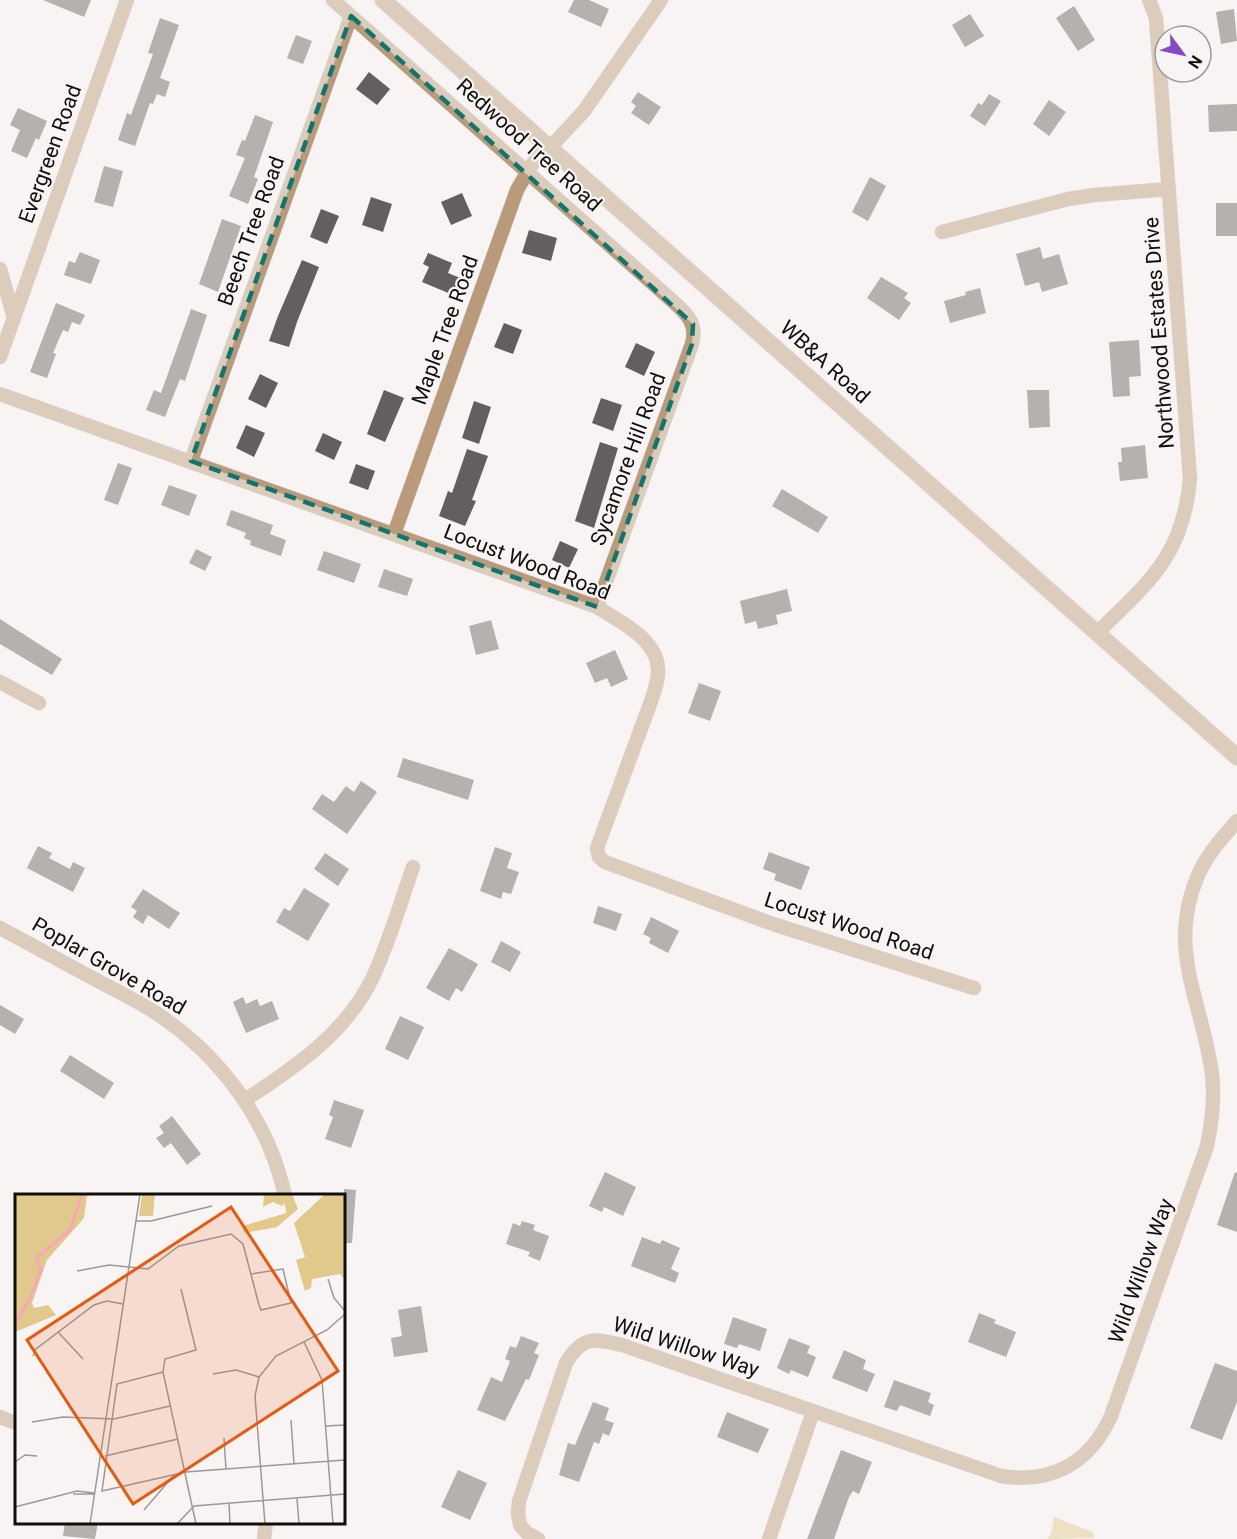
<svg xmlns="http://www.w3.org/2000/svg" width="1237" height="1539" font-family="Roboto,sans-serif">
  <rect width="100%" height="100%" fill="#f8f4f3"/>
  <path fill="#e1c98b" d="M 1054,1517 L 1093,1532 L 1095,1538 L 1047,1539 L 1051,1534 Z"/>
  <path fill="#625f5e" d="M 43,0 L 91,0 L 84,17 Z
    M 574,0 L 589,0 L 609,9 L 601,27 L 568,12 Z
    M 1074,6 L 1095,40 L 1078,51 L 1056,18 Z
    M 1234,9 L 1237,41 L 1221,44 L 1216,12 Z
    M 970,14 L 984,36 L 965,47 L 952,25 Z
    M 160,18 L 179,25 L 160,78 L 170,82 L 165,97 L 157,94 L 153,104 L 150,103 L 135,146 L 118,140 L 127,113 L 131,115 L 153,54 L 148,53 Z
    M 296,35 L 312,41 L 303,64 L 287,58 Z
    M 369,72 L 390,89 L 377,105 L 356,89 Z
    M 638,92 L 661,107 L 649,125 L 631,113 L 636,106 L 631,102 Z
    M 989,94 L 1001,101 L 985,126 L 970,116 L 978,103 L 982,105 Z
    M 1049,100 L 1066,112 L 1049,136 L 1033,124 Z
    M 1237,104 L 1237,131 L 1209,132 L 1208,105 Z
    M 18,108 L 47,121 L 39,140 L 36,138 L 27,158 L 11,151 L 20,130 L 10,125 Z
    M 255,115 L 273,122 L 254,177 L 258,179 L 248,204 L 229,196 L 245,158 L 236,155 L 242,140 L 245,141 Z
    M 104,166 L 123,171 L 113,207 L 94,202 Z
    M 870,177 L 886,186 L 868,221 L 852,212 Z
    M 462,193 L 472,216 L 451,225 L 441,202 Z
    M 371,197 L 392,204 L 383,232 L 362,225 Z
    M 1216,203 L 1237,203 L 1237,236 L 1216,236 Z
    M 321,209 L 339,216 L 327,244 L 310,237 Z
    M 222,219 L 241,226 L 218,292 L 199,284 Z
    M 529,230 L 557,238 L 551,261 L 522,253 Z
    M 1040,247 L 1043,259 L 1059,254 L 1068,284 L 1042,292 L 1039,282 L 1025,286 L 1016,254 Z
    M 80,252 L 100,260 L 91,284 L 64,275 L 69,261 L 75,263 Z
    M 428,253 L 452,263 L 448,273 L 460,278 L 453,295 L 422,282 L 429,267 L 423,264 Z
    M 302,260 L 319,267 L 297,322 L 289,347 L 269,341 L 278,316 Z
    M 881,277 L 908,293 L 904,298 L 911,303 L 899,320 L 867,298 Z
    M 980,288 L 986,313 L 950,323 L 944,301 L 966,295 L 965,292 Z
    M 56,303 L 85,315 L 80,325 L 72,322 L 68,332 L 63,330 L 53,353 L 56,354 L 47,378 L 30,372 Z
    M 191,309 L 207,315 L 185,381 L 180,379 L 165,417 L 146,410 L 154,390 L 161,393 Z
    M 504,323 L 522,330 L 513,354 L 494,347 Z
    M 1139,340 L 1141,376 L 1129,377 L 1130,396 L 1113,397 L 1109,342 Z
    M 636,343 L 655,352 L 644,376 L 625,367 Z
    M 260,374 L 278,383 L 266,408 L 248,399 Z
    M 384,390 L 404,398 L 385,442 L 367,434 Z
    M 1027,390 L 1049,390 L 1050,427 L 1029,428 Z
    M 601,398 L 622,405 L 613,431 L 592,423 Z
    M 474,401 L 491,407 L 479,444 L 462,438 Z
    M 246,425 L 265,433 L 254,457 L 236,448 Z
    M 323,433 L 342,442 L 334,460 L 315,451 Z
    M 600,442 L 618,448 L 594,528 L 575,521 Z
    M 1145,445 L 1148,478 L 1120,481 L 1118,462 L 1122,462 L 1121,448 Z
    M 467,449 L 488,456 L 472,500 L 476,501 L 465,526 L 439,516 L 448,491 L 452,493 Z
    M 118,463 L 132,468 L 118,505 L 104,500 Z
    M 356,464 L 375,471 L 368,490 L 349,483 Z
    M 169,485 L 197,495 L 189,516 L 161,505 Z
    M 782,489 L 828,517 L 818,533 L 772,506 Z
    M 231,510 L 273,525 L 270,534 L 286,540 L 281,556 L 250,545 L 251,541 L 244,538 L 246,533 L 226,525 Z
    M 560,541 L 578,549 L 569,568 L 552,560 Z
    M 196,549 L 212,557 L 205,571 L 189,563 Z
    M 324,551 L 361,564 L 354,583 L 317,570 Z
    M 384,569 L 413,579 L 407,596 L 378,587 Z
    M 787,589 L 792,611 L 776,615 L 778,624 L 758,629 L 756,621 L 745,624 L 740,601 Z
    M 0,619 L 62,659 L 52,675 L 0,644 Z
    M 491,620 L 499,649 L 476,655 L 469,626 Z
    M 615,650 L 628,679 L 611,687 L 607,678 L 595,683 L 586,663 Z
    M 699,683 L 721,691 L 710,721 L 688,713 Z
    M 403,758 L 474,780 L 468,800 L 397,777 Z
    M 361,781 L 377,792 L 347,834 L 312,809 L 322,794 L 334,802 L 346,786 L 354,792 Z
    M 38,846 L 52,853 L 49,858 L 70,869 L 73,862 L 85,868 L 73,892 L 27,868 Z
    M 495,847 L 512,853 L 507,868 L 519,872 L 511,894 L 503,892 L 501,899 L 480,891 Z
    M 769,852 L 810,867 L 801,890 L 774,880 L 776,874 L 763,869 Z
    M 325,853 L 349,869 L 338,886 L 314,869 Z
    M 304,888 L 330,904 L 308,941 L 276,922 L 284,908 L 290,911 Z
    M 143,889 L 180,913 L 169,929 L 148,915 L 143,924 L 133,917 L 137,911 L 131,907 Z
    M 598,906 L 622,914 L 616,931 L 593,923 Z
    M 651,917 L 679,931 L 668,953 L 649,943 L 651,938 L 643,934 Z
    M 501,941 L 521,952 L 510,972 L 491,962 Z
    M 449,948 L 478,964 L 462,992 L 456,988 L 449,1001 L 426,988 Z
    M 243,997 L 246,1004 L 257,999 L 260,1006 L 272,1001 L 279,1019 L 246,1033 L 233,1002 Z
    M 0,1005 L 24,1019 L 15,1034 L 0,1025 Z
    M 400,1016 L 424,1027 L 408,1060 L 385,1049 Z
    M 70,1055 L 114,1083 L 104,1099 L 60,1071 Z
    M 334,1100 L 364,1110 L 351,1148 L 325,1139 L 333,1117 L 329,1115 Z
    M 172,1116 L 201,1154 L 187,1165 L 171,1143 L 164,1148 L 156,1138 L 164,1133 L 159,1126 Z
    M 605,1172 L 636,1187 L 623,1216 L 604,1207 L 602,1212 L 589,1206 Z
    M 1235,1172 L 1237,1173 L 1237,1232 L 1217,1225 Z
    M 344,1189 L 356,1190 L 352,1243 L 344,1243 Z
    M 522,1221 L 535,1225 L 533,1230 L 549,1236 L 540,1261 L 528,1256 L 530,1252 L 506,1244 L 513,1223 L 520,1226 Z
    M 642,1237 L 660,1244 L 662,1240 L 680,1248 L 671,1269 L 679,1273 L 675,1283 L 631,1266 Z
    M 421,1306 L 428,1352 L 394,1357 L 391,1338 L 402,1336 L 398,1310 Z
    M 979,1313 L 996,1320 L 994,1323 L 1016,1332 L 1006,1357 L 968,1342 Z
    M 733,1317 L 767,1329 L 760,1351 L 739,1344 L 737,1348 L 724,1344 Z
    M 521,1336 L 539,1343 L 534,1353 L 539,1355 L 529,1380 L 526,1379 L 505,1421 L 477,1410 L 491,1377 L 502,1382 L 510,1361 L 505,1359 L 510,1346 L 516,1348 Z
    M 789,1338 L 810,1346 L 807,1353 L 816,1357 L 808,1377 L 791,1370 L 789,1374 L 777,1368 Z
    M 844,1350 L 866,1360 L 863,1369 L 875,1374 L 867,1392 L 832,1378 Z
    M 1215,1363 L 1237,1371 L 1237,1402 L 1222,1440 L 1190,1428 Z
    M 894,1380 L 931,1393 L 928,1402 L 934,1405 L 930,1416 L 900,1405 L 897,1411 L 884,1407 Z
    M 593,1402 L 609,1408 L 605,1420 L 614,1423 L 609,1436 L 603,1433 L 599,1444 L 594,1442 L 579,1482 L 559,1475 L 568,1443 L 575,1445 Z
    M 727,1412 L 769,1429 L 758,1453 L 717,1437 Z
    M 841,1450 L 872,1462 L 859,1494 L 853,1491 L 849,1497 L 834,1539 L 807,1539 Z
    M 458,1470 L 487,1483 L 470,1520 L 441,1507 Z
    M 65,1522 L 98,1522 L 95,1539 L 63,1536 Z"/>
  <g fill="none" stroke-linecap="round" stroke-linejoin="round">
    <defs>
      <path id="minor" d="M 333,0 L 676,304 C 689,316 697,325 692,344 L 597,607
        M 942,232 L 1068,199 L 1094,195 L 1169,189
        M 0,269 L 14,318
        M 0,357 L 127,0
        M 0,394 L 597,607 C 620,622 656,638 658,668 C 659,680 654,692 650,704 L 597,848 L 599,857 L 605,862 L 773,924 L 974,988
        M 191,461 L 351,16
        M 394,534 L 517,190 L 531,166 L 540,155 L 557,140 L 584,111 L 661,0
        M 1097,633 C 1149,582 1183,556 1190,479 L 1156,18 L 1149,0
        M 0,682 L 39,703
        M 0,928 C 33,946 67,964 100,982 C 119,992 139,1002 156,1013 C 220,1055 269,1121 285,1196
        M 245,1100 C 294,1068 345,1034 372,979 C 389,943 400,904 413,867
        M 0,1417 L 16,1423
        M 264,1539 L 266,1522
        M 538,1539 L 527,1533 L 520,1525 L 518,1513 L 519,1501 L 566,1363 C 582,1336 594,1338 622,1345 L 1001,1476 C 1052,1484 1090,1463 1111,1416 L 1207,1146 C 1212,1122 1215,1099 1212,1074 C 1202,999 1164,946 1201,869 C 1210,851 1224,836 1237,821
        M 769,1539 L 813,1412"/>
      <path id="tertiary" d="M 383,0 L 1237,757"/>
    </defs>
    <use href="#minor" stroke="#d3cfce" stroke-width="15"/>
    <use href="#tertiary" stroke="#d3cfce" stroke-width="18"/>
    <use href="#minor" stroke="#b99b7b" stroke-width="14"/>
    <use href="#tertiary" stroke="#b99b7b" stroke-width="16"/>
  </g>
  <path d="M0 0H1237V1539H0ZM 351,16 L 693,324 L 692,344 L 597,607 L 191,461 Z" fill="#f8f4f3" fill-opacity=".55" fill-rule="evenodd"/>
  <path fill="none" stroke="#0f766e" stroke-width="4.5" stroke-dasharray="12 8" stroke-linejoin="round" d="M 351,16 L 693,324 L 692,344 L 597,607 L 191,461 Z"/>
  <g text-anchor="middle" dominant-baseline="central" stroke-width="4.5" stroke-linejoin="round" paint-order="stroke">
    <g font-size="21" fill="#0f0e0d" stroke="#f8f4f3">
      <text transform="translate(529 145) rotate(42)">Redwood Tree Road</text>
      <text transform="translate(50 154) rotate(-70)">Evergreen Road</text>
      <text transform="translate(251 231) rotate(-70)">Beech Tree Road</text>
      <text transform="translate(445 330) rotate(-70)">Maple Tree Road</text>
      <text transform="translate(1159 333) rotate(-94)">Northwood Estates Drive</text>
      <text transform="translate(825 362) rotate(42)">WB&amp;A Road</text>
      <text transform="translate(628 459) rotate(-70)">Sycamore Hill Road</text>
      <text transform="translate(527 562) rotate(21)">Locust Wood Road</text>
      <text transform="translate(849 926) rotate(18)">Locust Wood Road</text>
      <text transform="translate(109 966) rotate(30)">Poplar Grove Road</text>
      <text transform="translate(1141 1271) rotate(-70)">Wild Willow Way</text>
      <text transform="translate(686 1347) rotate(18)">Wild Willow Way</text>
    </g>
  </g>
  <g transform="translate(15 1194)">
    <rect width="330" height="330" fill="#f8f4f3"/>
    <path d="M 0,0 L 79,0 L 72,2 L 69,24 L 32,66 L 17,109 L 19,114 L 33,111 L 41,121 L 0,138 ZM 127,0 L 140,0 L 138,22 L 124,22 ZM 249,0 L 277,0 L 283,15 L 262,33 L 229,39 L 228,32 L 271,19 L 270,9 L 267,12 L 258,8 L 248,13 ZM 310,0 L 330,0 L 330,86 L 325,80 L 297,85 L 296,94 L 290,97 L 281,66 L 290,63 L 279,29 Z" fill="#e1c98b"/>
    <path fill="none" stroke="#f9a6b7" stroke-width="3" d="M 0,129 L 15,105 L 26,75 L 21,64 L 55,36 L 67,0"/>
    <path fill="none" stroke="#9b9897" stroke-width="1.5" d="M 121,27 L 136,27 L 197,12M 62,77 L 94,71 L 133,75 L 164,52 L 216,40 L 228,50 L 244,111 L 246,116 L 276,109 L 268,75 L 236,80M 313,85 L 319,104 L 330,117M 166,95 L 181,156 L 150,165 L 148,178 L 181,330M 43,138 L 68,165M 289,148 L 307,186 L 318,330M 18,162 L 21,155 L 79,111 L 92,107 L 108,110M 148,178 L 102,190 L 87,297 L 171,278 L 330,266M 198,180 L 221,176 L 244,183M 276,226 L 279,270M 17,228 L 48,223 L 99,225 L 155,212M 311,232 L 330,231M 209,244 L 211,275M 90,262 L 163,245M 0,268 L 10,261 L 22,262M 58,300 L 79,300M 282,304 L 284,330M 214,309 L 215,330M 0,313 L 62,297 L 79,299M 129,316 L 159,281M 75,330 L 125,0M 162,330 L 179,312 L 330,300M 250,330 L 240,202 L 244,183 L 261,162 L 312,136 L 330,120"/>
    <path fill="#e8590c" fill-opacity="0.15" stroke="#e8590c" stroke-width="3" d="M 216,13 L 323,177 L 118,310 L 12,146 Z"/>
    <rect width="330" height="330" fill="none" stroke="#0f0e0d" stroke-width="3"/>
  </g>
  <g transform="translate(1183 54) rotate(123)"><circle r="28" fill="#f8f4f3" stroke="#9b9897" stroke-width="1.5"/>
  <path d="M0-4.5L10 22L0 15L-10 22Z" fill="#834ac1"/>
  <text y="-9" font-size="16" font-weight="bold" text-anchor="middle" fill="#0f0e0d">N</text>
  </g>
</svg>
